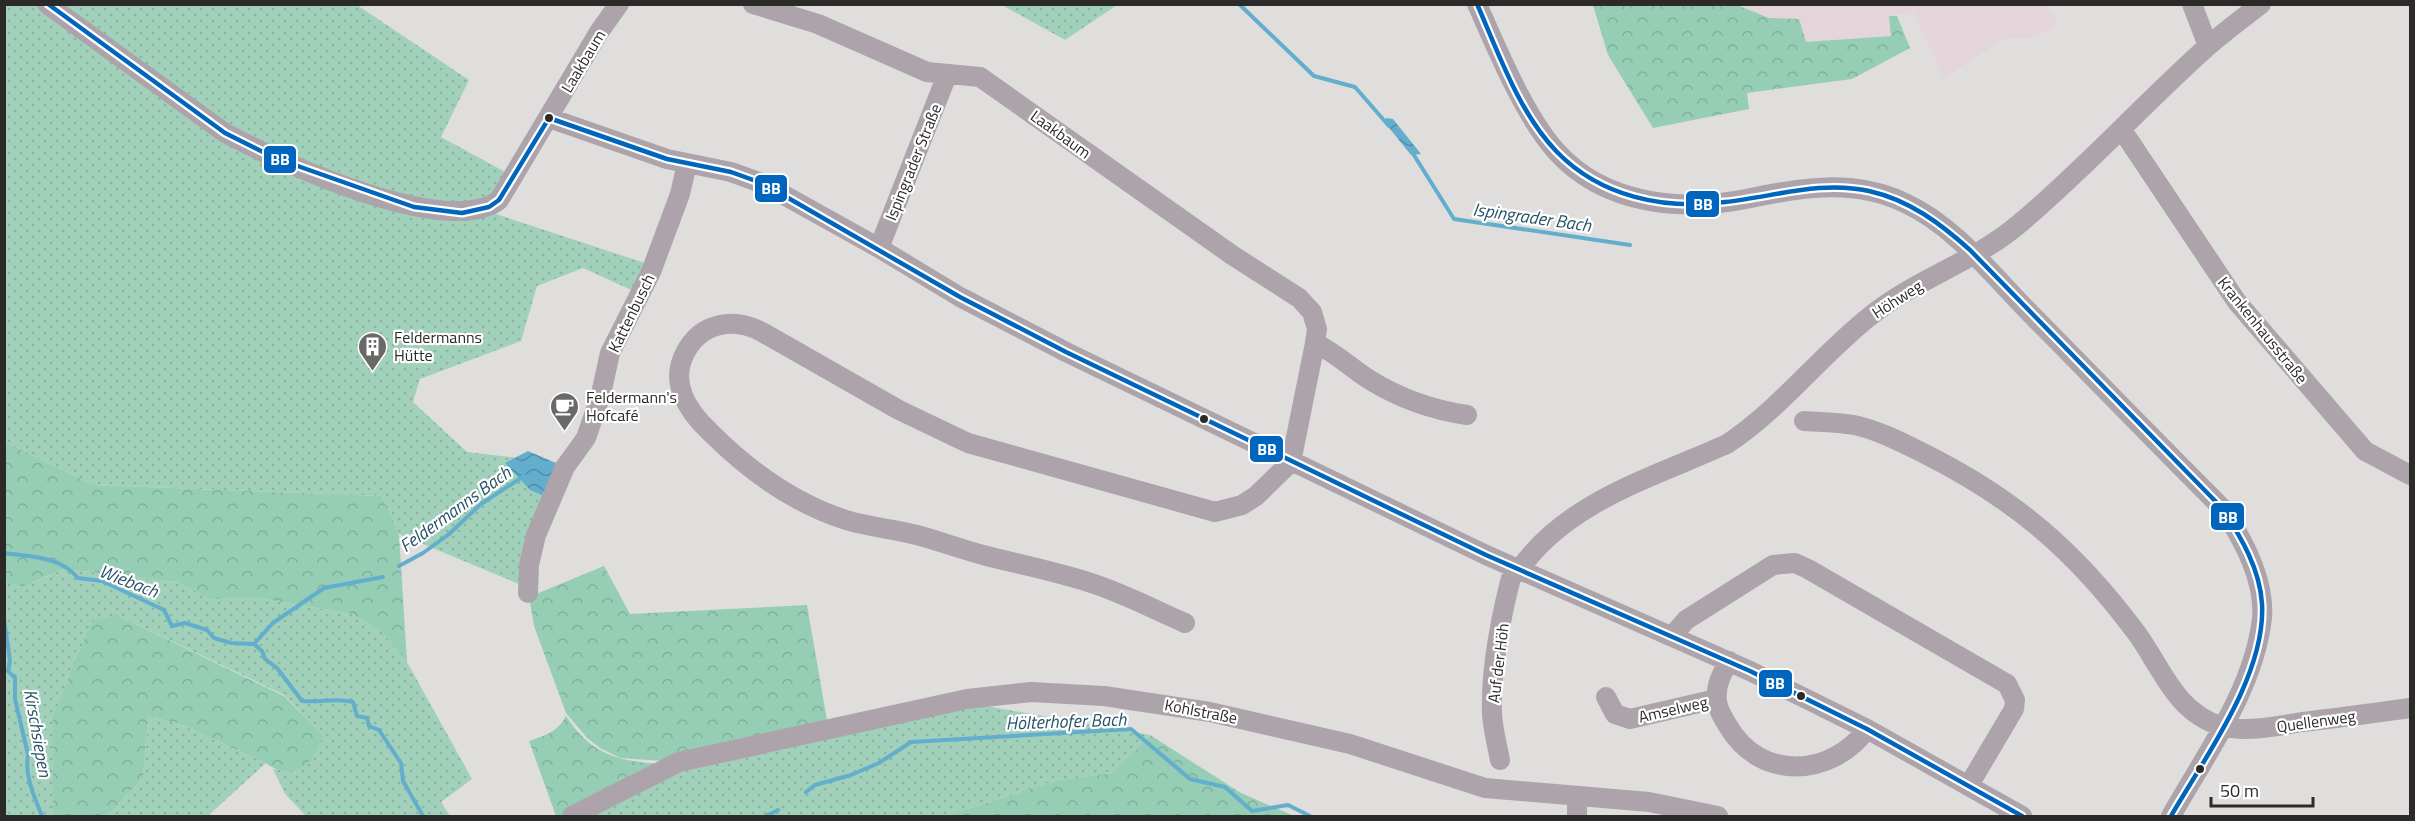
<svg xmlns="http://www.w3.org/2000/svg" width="2415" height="821" font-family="'Titillium Web',sans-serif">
  <defs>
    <pattern id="grass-dots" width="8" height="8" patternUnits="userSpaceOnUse" patternTransform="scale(1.5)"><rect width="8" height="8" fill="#a1d1bb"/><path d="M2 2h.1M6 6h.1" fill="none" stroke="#8bb4a1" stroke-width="1.8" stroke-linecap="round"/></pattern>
    <pattern id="forest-crowns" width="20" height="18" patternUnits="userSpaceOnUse" patternTransform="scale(1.5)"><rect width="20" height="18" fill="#95cdb5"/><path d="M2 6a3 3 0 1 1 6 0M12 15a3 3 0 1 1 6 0" fill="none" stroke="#81b09c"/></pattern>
    <pattern id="water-waves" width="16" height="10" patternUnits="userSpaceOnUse" patternTransform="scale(1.5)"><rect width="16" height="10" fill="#62aecc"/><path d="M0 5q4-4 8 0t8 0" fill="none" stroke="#518ea6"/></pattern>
  </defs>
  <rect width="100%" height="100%" fill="#e0dedc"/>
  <path fill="#e3d5da" d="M 1737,5 L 2047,5 L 2058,24 L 2034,37 L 2003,39 L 1944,78 L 1913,12 L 1889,16 L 1891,36 L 1806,42 L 1799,19 L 1769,18 Z"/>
  <path fill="url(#grass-dots)" d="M 4,5 L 43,5 L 223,133 L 377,199 L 490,212 L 651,265 L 638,293 L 583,268 L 537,286 L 521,341 L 420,379 L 413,402 L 467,452 L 562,463 L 526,587 L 399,534 L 382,496 L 93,485 L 5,442 Z
    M 50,5 L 357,5 L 469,80 L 441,137 L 509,174 L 493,197 L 477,207 L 416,204 L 271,154 Z
    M 1002,5 L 1117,5 L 1065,40 Z
    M 64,569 L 177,582 L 211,599 L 258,598 L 352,614 L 382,632 L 407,662 L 472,779 L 441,802 L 450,816 L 306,816 L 285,794 L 273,769 L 291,771 L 324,736 L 284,695 L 117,615 L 53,815 L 55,816 L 5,816 L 4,579 C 21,594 45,576 64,569 Z
    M 969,703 L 1150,735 L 1115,773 L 1058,780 L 946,816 L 576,816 L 657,776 Z
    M 148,716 L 180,724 L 266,763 L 210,814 L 211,816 L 107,816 L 143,778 Z"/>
  <path fill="url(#forest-crowns)" d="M 1593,5 L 1737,5 L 1769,18 L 1799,19 L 1806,42 L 1891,36 L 1889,16 L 1897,16 L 1910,48 L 1852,79 L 1747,93 L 1749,109 L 1653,128 L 1608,55 Z
    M 5,442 L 93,485 L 382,496 L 399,534 L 407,662 L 382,632 L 352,614 L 258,598 L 210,599 L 177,582 L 64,569 L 24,586 L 10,584 L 4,579 Z
    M 604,566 L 630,614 L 807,605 L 828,726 L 678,762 L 620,758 L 600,748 L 587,738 L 566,713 L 534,626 L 529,597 Z
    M 117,615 L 284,696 L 324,736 C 319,744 313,758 306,765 C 295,775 276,772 266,763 L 180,724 L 148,716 L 143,778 L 107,816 L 53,815 L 53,716 L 92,621 Z
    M 566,716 C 593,759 627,763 674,764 L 569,816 L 556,816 L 529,741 C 547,735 557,732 566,716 Z
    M 1150,735 L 1241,793 L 1294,816 L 946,816 L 1058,780 L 1114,773 Z"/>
  <path fill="url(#water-waves)" d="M 1386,118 L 1393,119 L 1421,154 L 1411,155 L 1386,124 Z
    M 528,451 L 556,463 L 555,472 L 544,496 L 530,490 L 505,463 Z"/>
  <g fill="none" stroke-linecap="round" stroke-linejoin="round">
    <path stroke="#62aecc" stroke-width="4" d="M 1239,4 L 1314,76 L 1355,87 L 1389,126
      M 1412,152 L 1454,219 L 1630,245
      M 4,553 C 31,557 60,556 78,578 L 102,581 L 164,610 L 172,626 L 185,623 L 207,630 L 214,638 L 231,643 L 254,644 L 262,651 L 265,659 L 277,668 L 302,701 C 320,703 335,697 353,702 L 357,716 L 367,718 L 369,726 L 379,730 L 401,763 L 403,781 L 423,816
      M 399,566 L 423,553 L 448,535 L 481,504 L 524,476
      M 4,619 L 10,661 L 8,671 L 15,678 L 15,699 L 28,755 C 24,776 35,798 42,816
      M 254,644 L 273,623 L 324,588 L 383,577
      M 806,792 L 815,785 L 851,775 L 879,763 L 911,742 L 1131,729 L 1190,779 L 1225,787 L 1252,811 L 1288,805 L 1310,816
      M 766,816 L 778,810"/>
    <path stroke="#ada4ab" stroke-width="20" d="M 47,4 L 225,133 C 278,161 447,240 499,200 L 599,32 L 619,4
      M 753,4 L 818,24 L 927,72 L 980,77 L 1232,255 L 1299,298 L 1312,312 L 1317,329 L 1315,343 L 1291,462 L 1256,496 L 1242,505 L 1215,512 L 968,443 L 899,410 L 762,332 C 734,317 701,322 685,353 C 669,384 688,411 710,432 C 749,471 793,503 846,520 C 869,527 894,529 917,535 C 939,541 961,549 983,555 C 1018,564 1053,571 1088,582 C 1121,592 1153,609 1185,623
      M 1477,4 C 1497,49 1524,115 1556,151 C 1605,206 1684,212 1751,198 C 1803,187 1855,179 1905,203 C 1953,225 1990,272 2026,309 C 2092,376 2156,442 2222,508 C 2243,539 2265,580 2262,618 C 2254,690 2205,755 2171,816
      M 2192,4 L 2208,46
      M 549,118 L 667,159 L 731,172 L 764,184 L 879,248 L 960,297 L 1066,352 L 1486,555 L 1750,671 L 1867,729 L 2022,816
      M 2122,130 L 2237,302 L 2365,451 L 2410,475
      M 879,248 L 947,75
      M 1315,343 C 1336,353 1351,368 1370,380 C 1399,398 1433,410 1467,415
      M 1804,421 C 1820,422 1838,422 1854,425 C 1878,430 1903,443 1925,454 C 2015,499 2075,551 2135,631 C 2161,665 2174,712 2221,726 C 2245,733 2278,726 2302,722 C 2338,718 2374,713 2410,708
      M 1519,570 C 1567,501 1654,477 1727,444 C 1780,409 1819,357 1869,317 C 1915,279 1973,263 2019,224 C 2085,169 2143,104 2207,47 C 2224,32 2243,18 2261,4
      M 528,593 L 529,565 L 536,535 L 565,467 L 586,438 L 601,394 L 610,353 L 651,272 L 680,194 L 687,164
      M 1673,635 L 1686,620 L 1773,565 L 1795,563 L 1808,569 L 2007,684 L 2015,700 L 2014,709 L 1969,785
      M 1729,661 C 1722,673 1715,686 1717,701 C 1718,710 1723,718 1728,726 C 1760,781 1831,778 1867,729
      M 1606,697 L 1615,714 L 1630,719 L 1716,699
      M 1500,760 C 1497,744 1493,730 1492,714 C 1490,670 1502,610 1514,567
      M 1577,798 L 1577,816
      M 572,816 L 679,762 L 967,699 L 1031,692 L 1104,696 L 1210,712 L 1350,744 L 1485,788 L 1649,802 L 1718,816"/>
    <defs>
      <path id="bus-1" d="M 48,4 L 225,133 L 275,158 L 414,207 L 462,213 L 489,207 L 499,200 L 549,118 L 667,159 L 731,172 L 764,184 L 960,297 L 1066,352 L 1486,555 L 1750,671 L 1867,729 L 2022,816
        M 1477,4 C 1499,54 1519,113 1557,152 C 1601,197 1664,210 1725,202 C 1773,197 1821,180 1869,191 C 1909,200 1940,223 1970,250 L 2222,508 C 2241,537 2260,569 2262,604 C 2266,675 2205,757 2171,816"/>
    </defs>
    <use href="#bus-1" stroke="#fff" stroke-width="9"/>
    <use href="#bus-1" stroke="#0065bd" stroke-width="4.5"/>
  </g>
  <defs>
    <symbol id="building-pin" viewBox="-11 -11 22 30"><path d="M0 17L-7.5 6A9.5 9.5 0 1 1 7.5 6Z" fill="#6a6968" stroke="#fff"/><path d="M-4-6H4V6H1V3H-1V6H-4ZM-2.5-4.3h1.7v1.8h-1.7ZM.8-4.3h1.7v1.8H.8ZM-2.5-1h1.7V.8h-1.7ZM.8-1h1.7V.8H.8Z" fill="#fff"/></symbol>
    <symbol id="cafe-pin" viewBox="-11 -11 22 30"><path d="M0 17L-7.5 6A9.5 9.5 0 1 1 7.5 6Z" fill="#6a6968" stroke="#fff"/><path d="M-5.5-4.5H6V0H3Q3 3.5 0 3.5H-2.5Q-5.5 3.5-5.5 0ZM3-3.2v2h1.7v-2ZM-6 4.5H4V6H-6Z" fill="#fff"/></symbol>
  </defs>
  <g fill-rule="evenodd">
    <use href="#building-pin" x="356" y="330" width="33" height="45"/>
    <use href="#cafe-pin" x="548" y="390" width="33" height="45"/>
  </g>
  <g fill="#2b2a29" stroke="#fff" stroke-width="2">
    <circle cx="549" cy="118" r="5"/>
    <circle cx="1204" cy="419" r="5"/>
    <circle cx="1801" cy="696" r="5"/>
    <circle cx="2200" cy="769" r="5"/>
  </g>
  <g text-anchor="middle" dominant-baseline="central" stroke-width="4.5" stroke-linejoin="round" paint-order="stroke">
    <g font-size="16" fill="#2b2a29" stroke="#fff">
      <text transform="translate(583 61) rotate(-59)">Laakbaum</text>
      <text transform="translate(1061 134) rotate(36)">Laakbaum</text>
      <text transform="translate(913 162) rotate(-68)">Ispingrader Straße</text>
      <text transform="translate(1897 299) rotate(-33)">Höhweg</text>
      <text transform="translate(631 313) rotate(-64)">Kattenbusch</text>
      <text transform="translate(2263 330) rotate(51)">Krankenhausstraße</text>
      <text transform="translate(1498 663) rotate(-83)">Auf der Höh</text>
      <text transform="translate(1673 709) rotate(-13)">Amselweg</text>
      <text transform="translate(1201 711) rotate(11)">Kohlstraße</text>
      <text transform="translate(2316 721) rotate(-8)">Quellenweg</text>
    </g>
    <g font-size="16" fill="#2b2a29" stroke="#fff" text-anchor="start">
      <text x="394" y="337">Feldermanns<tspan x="394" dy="18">Hütte</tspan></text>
      <text x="586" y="397">Feldermann's<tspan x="586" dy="18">Hofcafé</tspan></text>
    </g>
    <g font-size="18" font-style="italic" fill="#275366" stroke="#fff">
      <text transform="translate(1532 217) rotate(8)">Ispingrader Bach</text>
      <text transform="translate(455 509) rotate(-36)">Feldermanns Bach</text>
      <text transform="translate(129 581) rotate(21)">Wiebach</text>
      <text transform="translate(1066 721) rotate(-2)">Hölterhofer Bach</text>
      <text transform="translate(38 733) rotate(80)">Kirschsiepen</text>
    </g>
  </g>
  <g stroke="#fff" stroke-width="2">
    <rect x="263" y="145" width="34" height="29" rx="6" fill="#0065bd"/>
    <rect x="754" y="174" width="34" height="29" rx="6" fill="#0065bd"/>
    <rect x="1685" y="190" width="35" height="28" rx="6" fill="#0065bd"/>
    <rect x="1249" y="435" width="35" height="28" rx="6" fill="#0065bd"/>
    <rect x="2210" y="502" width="35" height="29" rx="6" fill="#0065bd"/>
    <rect x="1758" y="669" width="35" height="29" rx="6" fill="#0065bd"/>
  </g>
  <g font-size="16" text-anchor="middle" font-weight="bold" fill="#fff">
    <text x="280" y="165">BB</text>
    <text x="771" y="194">BB</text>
    <text x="1703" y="210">BB</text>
    <text x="1267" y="455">BB</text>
    <text x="2228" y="523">BB</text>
    <text x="1775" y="689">BB</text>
  </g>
  <rect width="2415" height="821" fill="none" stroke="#2b2a29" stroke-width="12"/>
  <path d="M2211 797v9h102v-9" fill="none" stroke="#2b2a29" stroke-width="3"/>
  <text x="2220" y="797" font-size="18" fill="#2b2a29" stroke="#ffffff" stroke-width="4.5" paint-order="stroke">50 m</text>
</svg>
